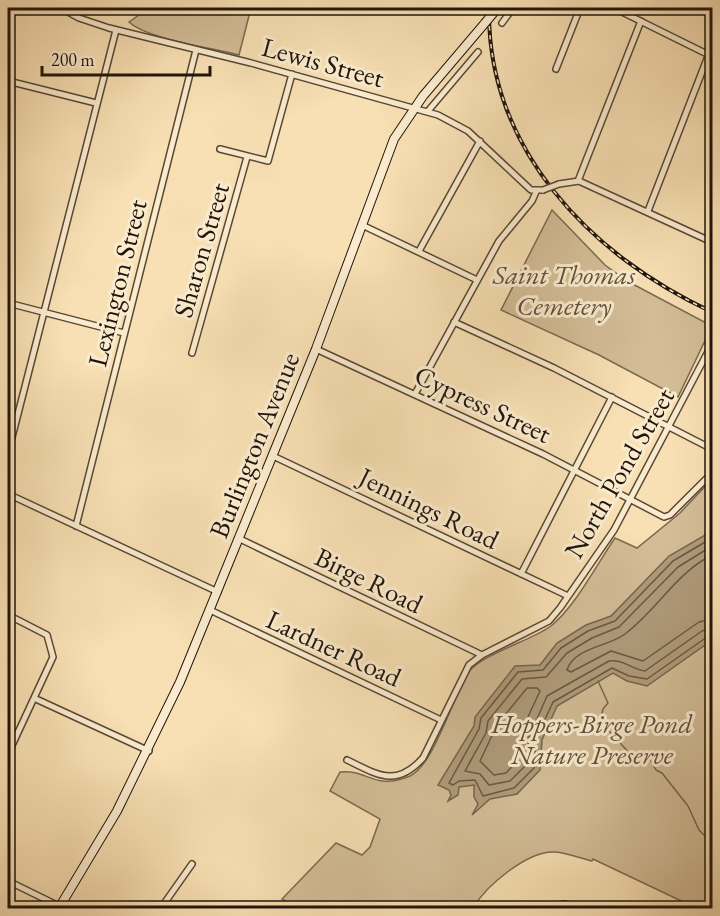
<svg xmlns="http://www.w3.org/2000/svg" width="720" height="916" font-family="'EB Garamond',serif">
  <rect width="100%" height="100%" fill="#f8e0b4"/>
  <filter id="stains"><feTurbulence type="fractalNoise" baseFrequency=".00333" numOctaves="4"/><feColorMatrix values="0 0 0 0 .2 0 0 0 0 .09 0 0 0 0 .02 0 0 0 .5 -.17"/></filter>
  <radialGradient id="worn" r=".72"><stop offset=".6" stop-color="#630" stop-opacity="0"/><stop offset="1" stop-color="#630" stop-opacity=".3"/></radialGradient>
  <path fill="#d3bd97" stroke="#7a6950" stroke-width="1.5" d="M 149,8 L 251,8 L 239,55 C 213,48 147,39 129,22 Z
    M 552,210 L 605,265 L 627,281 L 712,326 L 678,397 L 599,355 L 501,310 Z
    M 712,479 L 712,908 L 696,908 L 593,859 L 592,861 C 580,858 567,853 555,852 C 528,850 486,886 473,908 L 297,908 L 282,899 L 336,843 L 362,855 L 370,847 L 380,819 L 330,791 L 340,772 C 368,769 374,791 410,776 C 434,765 453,696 468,673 C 481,654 531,641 551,626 C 575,607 597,564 615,538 L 637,548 L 680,513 Z"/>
  <path fill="#af9b7a" stroke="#76654d" stroke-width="1.5" d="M 712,531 L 712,640 L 647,686 L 627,681 L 613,673 L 557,706 L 542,740 L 540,770 L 517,794 L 490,799 L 472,815 L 478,804 L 474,797 L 474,785 L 459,787 L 458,795 L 448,801 L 451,795 L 449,790 L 438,785 L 474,726 L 475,717 L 515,666 L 540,665 L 557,643 L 586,625 L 611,616 L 669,556 Z"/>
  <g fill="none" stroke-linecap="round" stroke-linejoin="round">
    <path stroke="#685842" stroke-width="1.5" d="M 712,538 L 673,561 L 615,621 L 588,631 L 561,648 L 543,670 L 518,672 L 481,718 L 479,729 L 449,783 L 453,785 L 459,781 L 475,780 L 483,796 L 514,788 L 534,768 L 536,739 L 553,702 L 612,668 L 629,676 L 647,679 L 707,637 L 712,636
      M 712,546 L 678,567 L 619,627 L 592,638 L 567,653 L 546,677 L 522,679 L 488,721 L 486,733 L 465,771 L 480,774 L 489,785 L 510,781 L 526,765 L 529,737 L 547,696 L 609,661 C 622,659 632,669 645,671 L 702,631 L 712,628
      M 712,555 C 676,573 657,610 625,634 C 608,647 575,647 567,670 L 571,672 L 611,651 L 643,661 L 699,622 L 712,619
      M 527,688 L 537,688 L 540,691 L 520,734 L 518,760 L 506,773 L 494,775 L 480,761 L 497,725 Z"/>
    <path stroke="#76654d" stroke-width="1.5" d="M 598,681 L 608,703 L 603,709 L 600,722 C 612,734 623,745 633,758 L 644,758 L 647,754 L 656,770 L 662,773 L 688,806 L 699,830 L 712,843 L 712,853"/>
    <defs>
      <path id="minor" d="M 61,8 L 79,18 L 109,28 L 251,63 L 438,115 L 468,131 L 531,190 L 543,190
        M 614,8 L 709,55
        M 502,23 L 513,8
        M 556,69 L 580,8
        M 8,81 L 96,103
        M 428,111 L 478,52
        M 220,149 L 268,161 L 292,74
        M 578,181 L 641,21
        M 559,184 L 579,181 L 712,242
        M 648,211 L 712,46
        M 362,225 L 477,280
        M 419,251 L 480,141
        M 8,303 L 124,333
        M 454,322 L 554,368 L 712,449
        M 316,349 L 543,454 L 664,517 L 670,515 L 712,473
        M 192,353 L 247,157
        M 415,394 L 499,241 L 532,201 L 536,192
        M 8,453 L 116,30
        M 273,456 L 568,596
        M 8,494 L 218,592
        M 76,526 L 196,50
        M 240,539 L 482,655
        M 521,574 L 612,397
        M 210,610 L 441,720
        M 8,615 L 47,635 L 53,657 L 8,754
        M 36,699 L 149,751
        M 347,760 C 378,775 396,788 423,758 L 469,665 L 482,655 L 549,621 L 560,608 L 614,530 L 712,344
        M 8,881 L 63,908
        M 161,908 L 192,864
        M 547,908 L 564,904 L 586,908"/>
      <path id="secondary" d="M 59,908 L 117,811 L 180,682 L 316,349 L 394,139 L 423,96 L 485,23"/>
    </defs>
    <use href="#minor" stroke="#574834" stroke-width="8"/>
    <use href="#secondary" stroke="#21150a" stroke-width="10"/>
    <use href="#minor" stroke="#faebce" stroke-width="5"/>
    <use href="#secondary" stroke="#faebce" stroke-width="8"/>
    <defs>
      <path id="rail" d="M 489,8 C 487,149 591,256 712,312"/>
    </defs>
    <use href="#rail" stroke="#21150a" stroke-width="4"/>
    <use href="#rail" stroke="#faebce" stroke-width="1.5" stroke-dasharray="4.5" stroke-linecap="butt"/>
    <defs>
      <path id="minor-bridge" d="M 543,190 L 559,184"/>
      <path id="secondary-bridge" d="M 485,23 L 495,11"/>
    </defs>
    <use href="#minor-bridge" stroke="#574834" stroke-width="8" stroke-linecap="butt"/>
    <use href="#secondary-bridge" stroke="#21150a" stroke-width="10" stroke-linecap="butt"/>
    <use href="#minor-bridge" stroke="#faebce" stroke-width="5"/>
    <use href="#secondary-bridge" stroke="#faebce" stroke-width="8"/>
  </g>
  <g text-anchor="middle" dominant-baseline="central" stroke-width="6" stroke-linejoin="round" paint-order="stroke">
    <g font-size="27" fill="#21150a" stroke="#faebce">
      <text transform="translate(323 62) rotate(15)">Lewis Street</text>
      <text transform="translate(201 250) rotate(-74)">Sharon Street</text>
      <text transform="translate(117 283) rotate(-76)">Lexington Street</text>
      <text transform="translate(483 404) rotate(25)">Cypress Street</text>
      <text transform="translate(254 445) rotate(-68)">Burlington Avenue</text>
      <text transform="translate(619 473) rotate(-60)">North Pond Street</text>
      <text transform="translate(429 508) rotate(26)">Jennings Road</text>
      <text transform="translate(369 580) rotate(26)">Birge Road</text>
      <text transform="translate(334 648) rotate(25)">Lardner Road</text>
    </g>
    <g font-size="27" font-style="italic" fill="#5f503b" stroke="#faebce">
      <text x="564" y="274">Saint Thomas<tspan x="564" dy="31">Cemetery</tspan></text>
      <text x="592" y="723">Hoppers-Birge Pond<tspan x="592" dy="31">Nature Preserve</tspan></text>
    </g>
  </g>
  <rect width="720" height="916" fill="none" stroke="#f8e0b4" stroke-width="30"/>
  <rect x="9" y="9" width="702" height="898" fill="none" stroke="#21150a" stroke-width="3"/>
  <rect x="15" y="15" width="690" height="886" fill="none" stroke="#21150a" stroke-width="1.5"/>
  <path d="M42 66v9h168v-9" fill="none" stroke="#21150a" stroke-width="3"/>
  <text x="51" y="66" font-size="18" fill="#21150a" stroke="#faebce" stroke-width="4.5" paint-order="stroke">200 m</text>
  <rect width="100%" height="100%" filter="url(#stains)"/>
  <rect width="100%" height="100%" fill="url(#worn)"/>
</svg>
